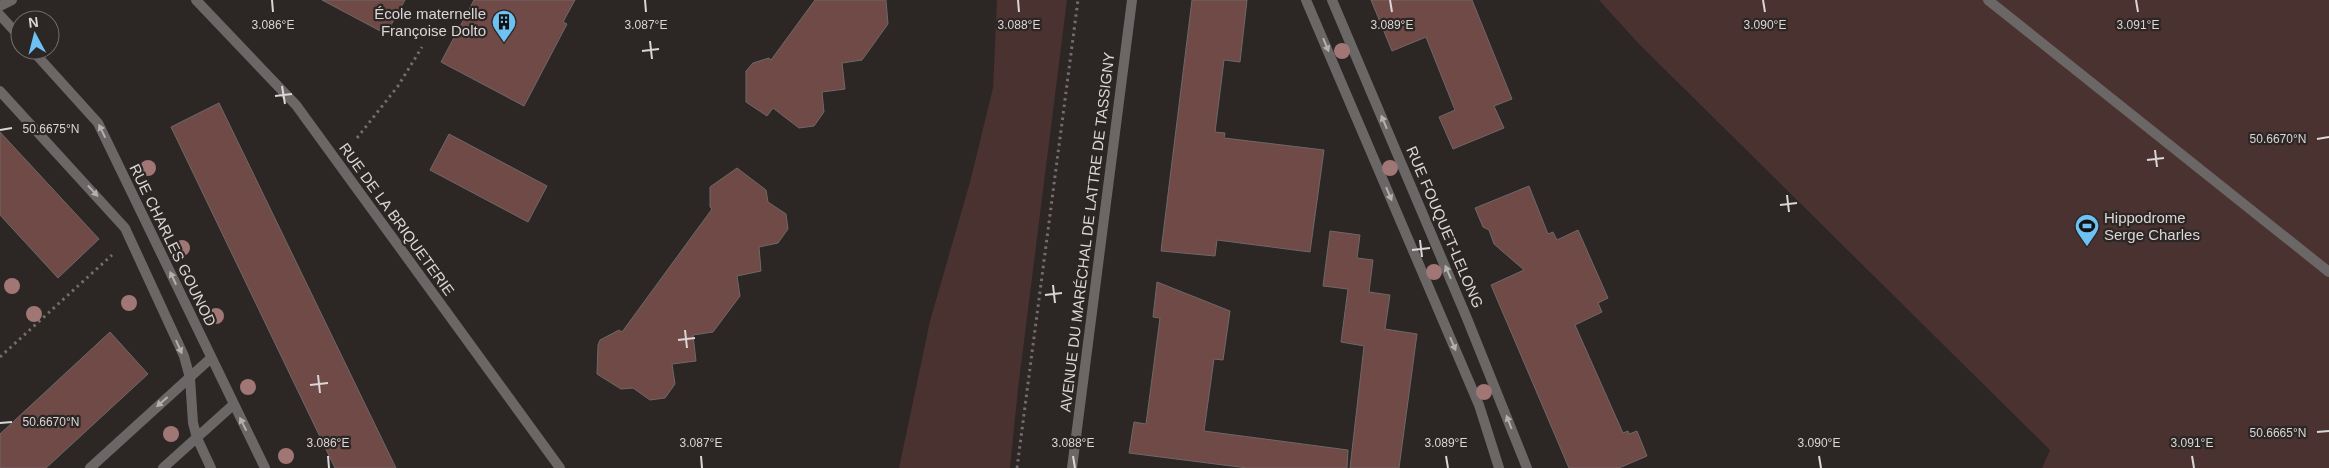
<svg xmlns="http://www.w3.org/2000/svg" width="2329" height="468" font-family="Arial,sans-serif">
  <rect width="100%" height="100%" fill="#2c2625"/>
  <path fill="#4a3230" d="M 997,0 L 1067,0 L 1018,389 L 1010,468 L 899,468 L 930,321 L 970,182 L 993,88 Z
    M 1599,0 L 2329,0 L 2329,468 L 2042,468 L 2050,450 L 1639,44 Z"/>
  <path fill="#6f4a47" stroke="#6f6867" d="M 322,0 L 405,0 L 386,34 Z
    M 474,0 L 575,0 L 563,22 L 567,24 L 524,106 L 441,62 Z
    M 815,0 L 886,0 L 888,24 L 862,60 L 842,63 L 845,89 L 822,92 L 824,112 L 814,126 L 799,128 L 773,108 L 767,116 L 746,102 L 746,71 L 753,63 L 769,58 L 771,60 Z
    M 1192,0 L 1247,0 L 1240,62 L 1224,60 L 1215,132 L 1225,133 L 1224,138 L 1324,150 L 1310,252 L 1217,240 L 1215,256 L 1161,251 Z
    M 1371,0 L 1472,0 L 1512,99 L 1494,106 L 1504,128 L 1453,149 L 1439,117 L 1455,110 L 1426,37 L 1392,51 Z
    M 219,103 L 396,468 L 335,468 L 171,127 Z
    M 0,132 L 99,239 L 58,278 L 0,215 Z
    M 449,134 L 547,186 L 528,222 L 430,170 Z
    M 737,168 L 766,190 L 768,202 L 786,214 L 788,229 L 778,243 L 759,247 L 761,271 L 737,276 L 740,296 L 713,332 L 693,335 L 696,361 L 672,364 L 675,384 L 665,398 L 650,400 L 633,388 L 621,389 L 597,374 L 598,345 L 600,340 L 619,330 L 622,332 L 712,209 L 710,207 L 710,187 Z
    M 1529,186 L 1548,234 L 1553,232 L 1557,240 L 1578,230 L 1608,298 L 1598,303 L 1602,312 L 1575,325 L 1623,433 L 1628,431 L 1629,434 L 1637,431 L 1647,456 L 1619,468 L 1569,468 L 1491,285 L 1524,270 L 1494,244 L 1489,230 L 1483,227 L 1475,208 Z
    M 1330,231 L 1360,235 L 1357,258 L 1373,260 L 1369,292 L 1390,295 L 1385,329 L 1417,334 L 1399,468 L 1350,468 L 1364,346 L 1341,342 L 1348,289 L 1323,286 Z
    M 1157,282 L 1230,311 L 1223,360 L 1214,359 L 1204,431 L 1348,450 L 1347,468 L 1247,468 L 1129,453 L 1134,422 L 1146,424 L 1160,318 L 1153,317 Z
    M 110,332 L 148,374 L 46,468 L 0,468 L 0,434 Z"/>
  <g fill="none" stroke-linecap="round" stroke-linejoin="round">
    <path stroke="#736e6d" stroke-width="3" stroke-dasharray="2.5 4" stroke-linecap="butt" d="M 357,138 L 398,86 L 422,47
      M 0,357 L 112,255
      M 1017,468 L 1078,0"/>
    <path stroke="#6a6766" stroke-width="10" d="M 1988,0 L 2329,272"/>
    <path stroke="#6a6766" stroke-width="10" d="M 196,0 L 296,105 L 560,468
      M 1306,0 L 1479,405 L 1499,468
      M 1332,0 L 1466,316 L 1527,468
      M 0,6 L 12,0
      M 0,15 L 20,37
      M 32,50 L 98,123 L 265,468
      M 0,91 L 125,228 L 184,356 L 190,378 L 193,423 L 197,438 L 211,468
      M 90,468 L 211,358
      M 163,468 L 233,405"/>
    <path stroke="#6a6766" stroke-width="10" d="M 1072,468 L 1132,0"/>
  </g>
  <g fill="#a07774">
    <circle cx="1342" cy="51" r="8"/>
    <circle cx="148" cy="168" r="8"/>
    <circle cx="1390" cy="168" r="8"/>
    <circle cx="182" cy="248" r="8"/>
    <circle cx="1434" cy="272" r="8"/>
    <circle cx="12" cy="286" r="8"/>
    <circle cx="129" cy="303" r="8"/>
    <circle cx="34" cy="314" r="8"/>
    <circle cx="216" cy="316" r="8"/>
    <circle cx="248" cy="387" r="8"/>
    <circle cx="1484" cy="392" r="8"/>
    <circle cx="171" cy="434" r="8"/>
    <circle cx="286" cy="456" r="8"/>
  </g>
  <defs><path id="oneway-solid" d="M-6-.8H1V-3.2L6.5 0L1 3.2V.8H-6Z" transform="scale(1.25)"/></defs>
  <g fill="#b3b0af">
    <use href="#oneway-solid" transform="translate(1326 45) rotate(67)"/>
    <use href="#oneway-solid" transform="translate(1384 122) rotate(-113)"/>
    <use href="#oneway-solid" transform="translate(102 131) rotate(-116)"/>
    <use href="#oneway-solid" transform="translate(93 191) rotate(47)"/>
    <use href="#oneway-solid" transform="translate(1389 194) rotate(67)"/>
    <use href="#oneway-solid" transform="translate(1448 272) rotate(-113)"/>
    <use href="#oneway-solid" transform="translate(173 278) rotate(-115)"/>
    <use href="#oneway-solid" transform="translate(1453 344) rotate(67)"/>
    <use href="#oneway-solid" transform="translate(179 347) rotate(66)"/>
    <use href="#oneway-solid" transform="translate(162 402) rotate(139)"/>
    <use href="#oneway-solid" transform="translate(1509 422) rotate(-111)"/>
    <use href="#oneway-solid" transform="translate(243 424) rotate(-117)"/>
  </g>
  <path fill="none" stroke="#dbd7d6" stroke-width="2" d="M 272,0 L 273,12M 645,0 L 646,12M 1018,0 L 1019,12M 1390,0 L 1392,12M 1763,0 L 1765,12M 2136,0 L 2138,12M 650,41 L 652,59M 642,51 L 659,49M 282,86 L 285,104M 275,96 L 292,94M 0,130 L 12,128M 2317,139 L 2329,137M 2155,150 L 2157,167M 2147,160 L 2164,158M 1787,195 L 1789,212M 1780,205 L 1797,203M 1420,240 L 1422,257M 1412,250 L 1430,248M 1053,285 L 1055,303M 1045,295 L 1062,293M 685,330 L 687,348M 678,340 L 695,338M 318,375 L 320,393M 310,385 L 328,383M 0,423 L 12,422M 2317,432 L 2329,431M 328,456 L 329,468M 701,456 L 702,468M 1073,456 L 1075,468M 1446,456 L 1448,468M 1819,456 L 1821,468M 2192,456 L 2194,468"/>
  <defs>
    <symbol id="building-pin" viewBox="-11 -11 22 30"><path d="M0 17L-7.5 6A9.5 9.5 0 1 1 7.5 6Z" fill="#6dc2f3" stroke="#2c2625"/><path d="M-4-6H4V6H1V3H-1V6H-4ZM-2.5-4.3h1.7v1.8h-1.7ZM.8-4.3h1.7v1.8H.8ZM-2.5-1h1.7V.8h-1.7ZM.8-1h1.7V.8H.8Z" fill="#111"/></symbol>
    <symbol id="stadium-pin" viewBox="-11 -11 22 30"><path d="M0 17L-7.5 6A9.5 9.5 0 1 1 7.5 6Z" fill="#6dc2f3" stroke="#2c2625"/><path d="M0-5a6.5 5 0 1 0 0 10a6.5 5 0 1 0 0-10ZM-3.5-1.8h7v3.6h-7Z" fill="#111"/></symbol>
  </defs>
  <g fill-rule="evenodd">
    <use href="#building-pin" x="490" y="8" width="28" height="38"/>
    <use href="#stadium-pin" x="2073" y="212" width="28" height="38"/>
  </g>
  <g text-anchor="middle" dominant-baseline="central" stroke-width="4.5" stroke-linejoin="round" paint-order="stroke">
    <g font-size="15" fill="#dbd7d6" stroke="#2c2625" text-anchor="end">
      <text x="486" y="13">École maternelle<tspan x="486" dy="17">Françoise Dolto</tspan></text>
      <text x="2104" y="217" text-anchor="start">Hippodrome<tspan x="2104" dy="17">Serge Charles</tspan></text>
    </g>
    <g font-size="15" fill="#dbd7d6" stroke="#2c2625">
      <text transform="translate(397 219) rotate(54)">RUE DE LA BRIQUETERIE</text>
      <text transform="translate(1445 227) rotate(67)">RUE FOUQUET-LELONG</text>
      <text transform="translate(1087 232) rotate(-83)">AVENUE DU MARÉCHAL DE LATTRE DE TASSIGNY</text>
      <text transform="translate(173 245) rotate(64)">RUE CHARLES GOUNOD</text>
    </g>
  </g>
  <g font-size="12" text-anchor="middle" fill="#dbd7d6" stroke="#2c2625" stroke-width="4.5" stroke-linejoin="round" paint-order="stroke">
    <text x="273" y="29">3.086°E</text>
    <text x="646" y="29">3.087°E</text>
    <text x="1019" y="29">3.088°E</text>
    <text x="1392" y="29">3.089°E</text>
    <text x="1765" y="29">3.090°E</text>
    <text x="2138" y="29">3.091°E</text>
    <text x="51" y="133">50.6675°N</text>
    <text x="2278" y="143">50.6670°N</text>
    <text x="51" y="426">50.6670°N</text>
    <text x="2278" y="437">50.6665°N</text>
    <text x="328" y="447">3.086°E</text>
    <text x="701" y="447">3.087°E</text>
    <text x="1073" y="447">3.088°E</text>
    <text x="1446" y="447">3.089°E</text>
    <text x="1819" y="447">3.090°E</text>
    <text x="2192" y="447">3.091°E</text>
  </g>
  <g transform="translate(35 35) rotate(353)"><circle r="24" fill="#2c2625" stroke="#726d6c"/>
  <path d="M0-4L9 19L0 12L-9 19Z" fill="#6dc2f3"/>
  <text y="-8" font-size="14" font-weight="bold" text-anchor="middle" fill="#dbd7d6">N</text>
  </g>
</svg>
